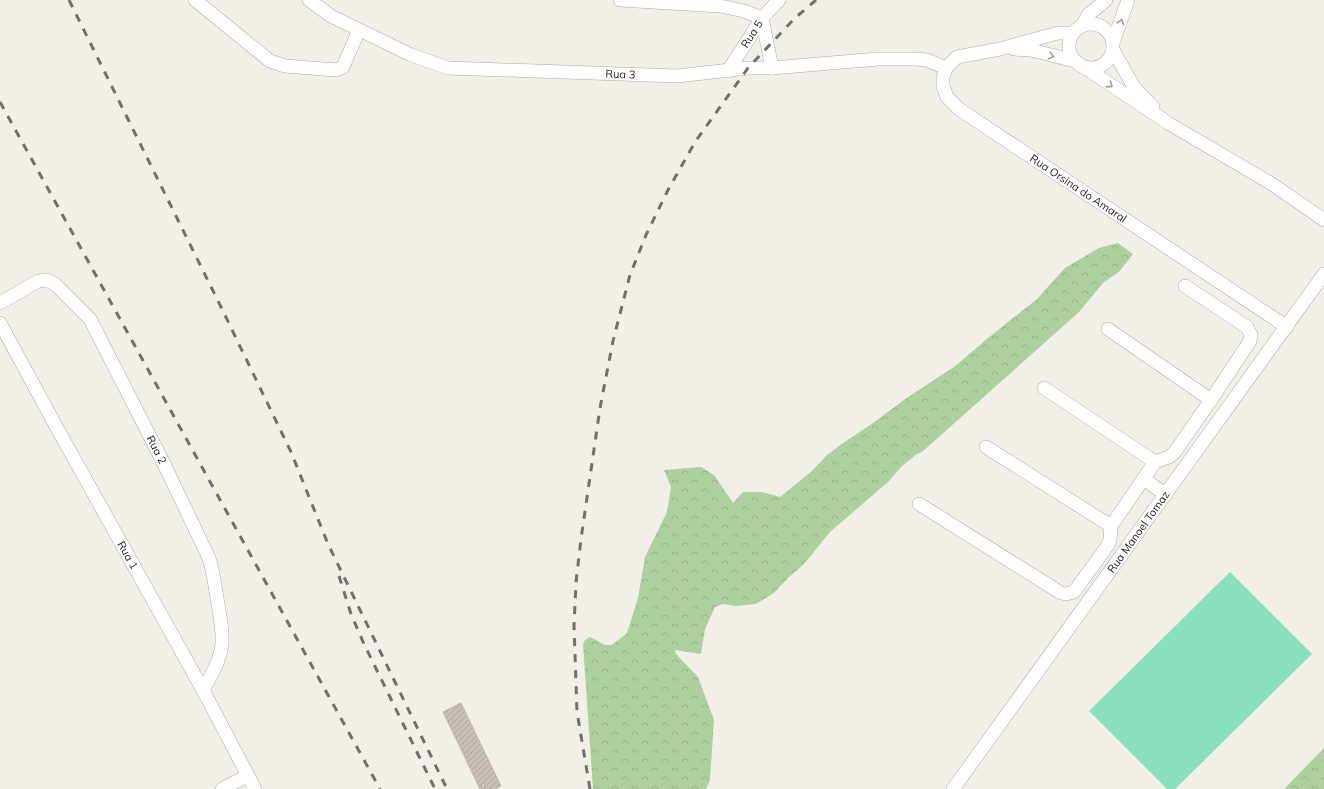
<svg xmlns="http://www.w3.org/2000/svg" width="1324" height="789" font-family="Mulish,sans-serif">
  <defs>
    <pattern id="forest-crowns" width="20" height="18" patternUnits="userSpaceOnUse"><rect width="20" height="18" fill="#add19e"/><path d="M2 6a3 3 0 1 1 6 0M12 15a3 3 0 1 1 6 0" fill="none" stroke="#95b388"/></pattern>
    <pattern id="building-hatch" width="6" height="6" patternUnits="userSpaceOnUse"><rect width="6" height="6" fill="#c7bfb8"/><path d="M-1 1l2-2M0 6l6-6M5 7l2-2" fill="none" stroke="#aba49e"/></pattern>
  </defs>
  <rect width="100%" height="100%" fill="#f2efe9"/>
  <path fill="url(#forest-crowns)" d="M 1118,243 L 1133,254 L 1119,272 L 1104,282 L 1079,312 L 922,452 L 917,454 L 902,466 L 888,482 L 830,532 L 803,565 L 788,578 L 774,593 L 756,604 L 736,606 L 723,604 L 715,607 L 705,629 L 701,654 L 675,650 L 676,654 L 698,677 L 714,720 L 710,780 L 706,789 L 593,789 L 583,644 L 585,640 L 590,637 L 605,645 L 612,645 L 627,633 L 638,598 L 645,557 L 667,512 L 671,487 L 664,470 L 701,467 L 714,475 L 733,503 L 743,492 L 762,492 L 780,497 L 812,471 L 826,456 L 843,443 L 873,423 L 908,397 L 954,367 L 988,338 L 1037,299 L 1065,268 L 1099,248 Z
    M 1324,748 L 1324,789 L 1284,789 Z"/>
  <path fill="#88e0be" d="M 1230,572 L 1312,654 L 1175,789 L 1167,789 L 1089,711 Z"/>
  <path fill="url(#building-hatch)" stroke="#c4b6ab" d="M 461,703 L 501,786 L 495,789 L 480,789 L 443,712 Z"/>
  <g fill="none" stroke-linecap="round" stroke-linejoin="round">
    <defs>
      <g id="minor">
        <path d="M 195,0 L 270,61 L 285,66 L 336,70 L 343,67 L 359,30"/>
        <path id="s1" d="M 309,0 L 331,16 L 411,55 L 448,68 L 677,76 L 748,68 L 772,68 L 878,59 L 916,59 L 927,60 L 946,68"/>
        <path d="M 620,0 L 720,6 L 744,11 L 762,18 L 772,68"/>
        <circle cx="1091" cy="46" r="22"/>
        <path d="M 1082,26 L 1088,15 L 1106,0"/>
        <path id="s2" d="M 1073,33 L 1058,33 L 1000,49 L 957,57 L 946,68 L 943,77 L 943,86 L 947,97 L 959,109 L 1287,327"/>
        <path d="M 1113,43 L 1128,0"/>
        <path d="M 1014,49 L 1031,50 L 1075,61"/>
        <path d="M 1113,50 L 1134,87 L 1153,107"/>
        <path d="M 1078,63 L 1168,123 L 1272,184 L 1324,220"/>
        <path id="s3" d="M 728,71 L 762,18 L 779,0"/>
        <path id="s4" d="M 0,303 L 38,281 L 47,280 L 56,285 L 90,319 L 164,464 L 209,558 C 214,573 215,588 218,604 C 220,617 223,631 222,644 C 220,661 211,676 203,690"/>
        <path id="s5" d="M 0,323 L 57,428 L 203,690 L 255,789"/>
        <path d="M 1108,329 L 1211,400"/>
        <path d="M 1044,388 L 1155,462"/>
        <path d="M 986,447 L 1111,526"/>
        <path d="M 1144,479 L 1166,495"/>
        <path d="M 919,504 L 1061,593 L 1066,594 L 1074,592 L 1108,545 L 1110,540 L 1111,526 L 1155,462 L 1169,457 L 1174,453 L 1211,400 L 1250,341 L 1251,335 L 1247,327 L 1185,286"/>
        <path d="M 222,789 L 247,776"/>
        <path id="s6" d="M 953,789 L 1324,274"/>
      </g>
    </defs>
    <use href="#minor" stroke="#a9a9a9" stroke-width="14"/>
    <use href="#minor" stroke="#fff" stroke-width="13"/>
    <path stroke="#707070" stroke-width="3" stroke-dasharray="8 8" stroke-linecap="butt" d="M 69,0 L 221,307 L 291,452 L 328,544 L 447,789
      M 0,102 L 380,789
      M 339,576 L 351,614 L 364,644 L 435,789
      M 590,789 L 577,712 L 574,626 L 576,582 L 581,539 L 600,408 L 613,341 L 630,275 L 646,235 L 668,190 L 695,142 L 748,68 L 795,18 L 816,0"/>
  </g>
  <defs><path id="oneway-chevron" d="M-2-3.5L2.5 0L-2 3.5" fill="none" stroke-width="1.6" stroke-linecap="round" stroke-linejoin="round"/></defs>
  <g stroke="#9c9c9c">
    <use href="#oneway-chevron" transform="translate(1121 22) rotate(-73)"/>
    <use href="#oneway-chevron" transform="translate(1051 56) rotate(14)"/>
    <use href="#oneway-chevron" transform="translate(1110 85) rotate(33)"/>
  </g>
  <g text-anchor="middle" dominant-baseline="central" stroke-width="3.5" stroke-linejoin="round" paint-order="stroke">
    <g font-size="11" fill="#222" stroke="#fff">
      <text stroke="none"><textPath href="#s3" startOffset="44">Rua 5</textPath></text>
      <text stroke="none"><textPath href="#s1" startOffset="328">Rua 3</textPath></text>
      <text stroke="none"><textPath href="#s2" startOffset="325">Rua Orsina do Amaral</textPath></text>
      <text stroke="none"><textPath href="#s4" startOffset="258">Rua 2</textPath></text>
      <text stroke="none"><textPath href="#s6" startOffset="317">Rua Manoel Tomaz</textPath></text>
      <text stroke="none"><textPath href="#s5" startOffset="265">Rua 1</textPath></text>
    </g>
  </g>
</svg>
